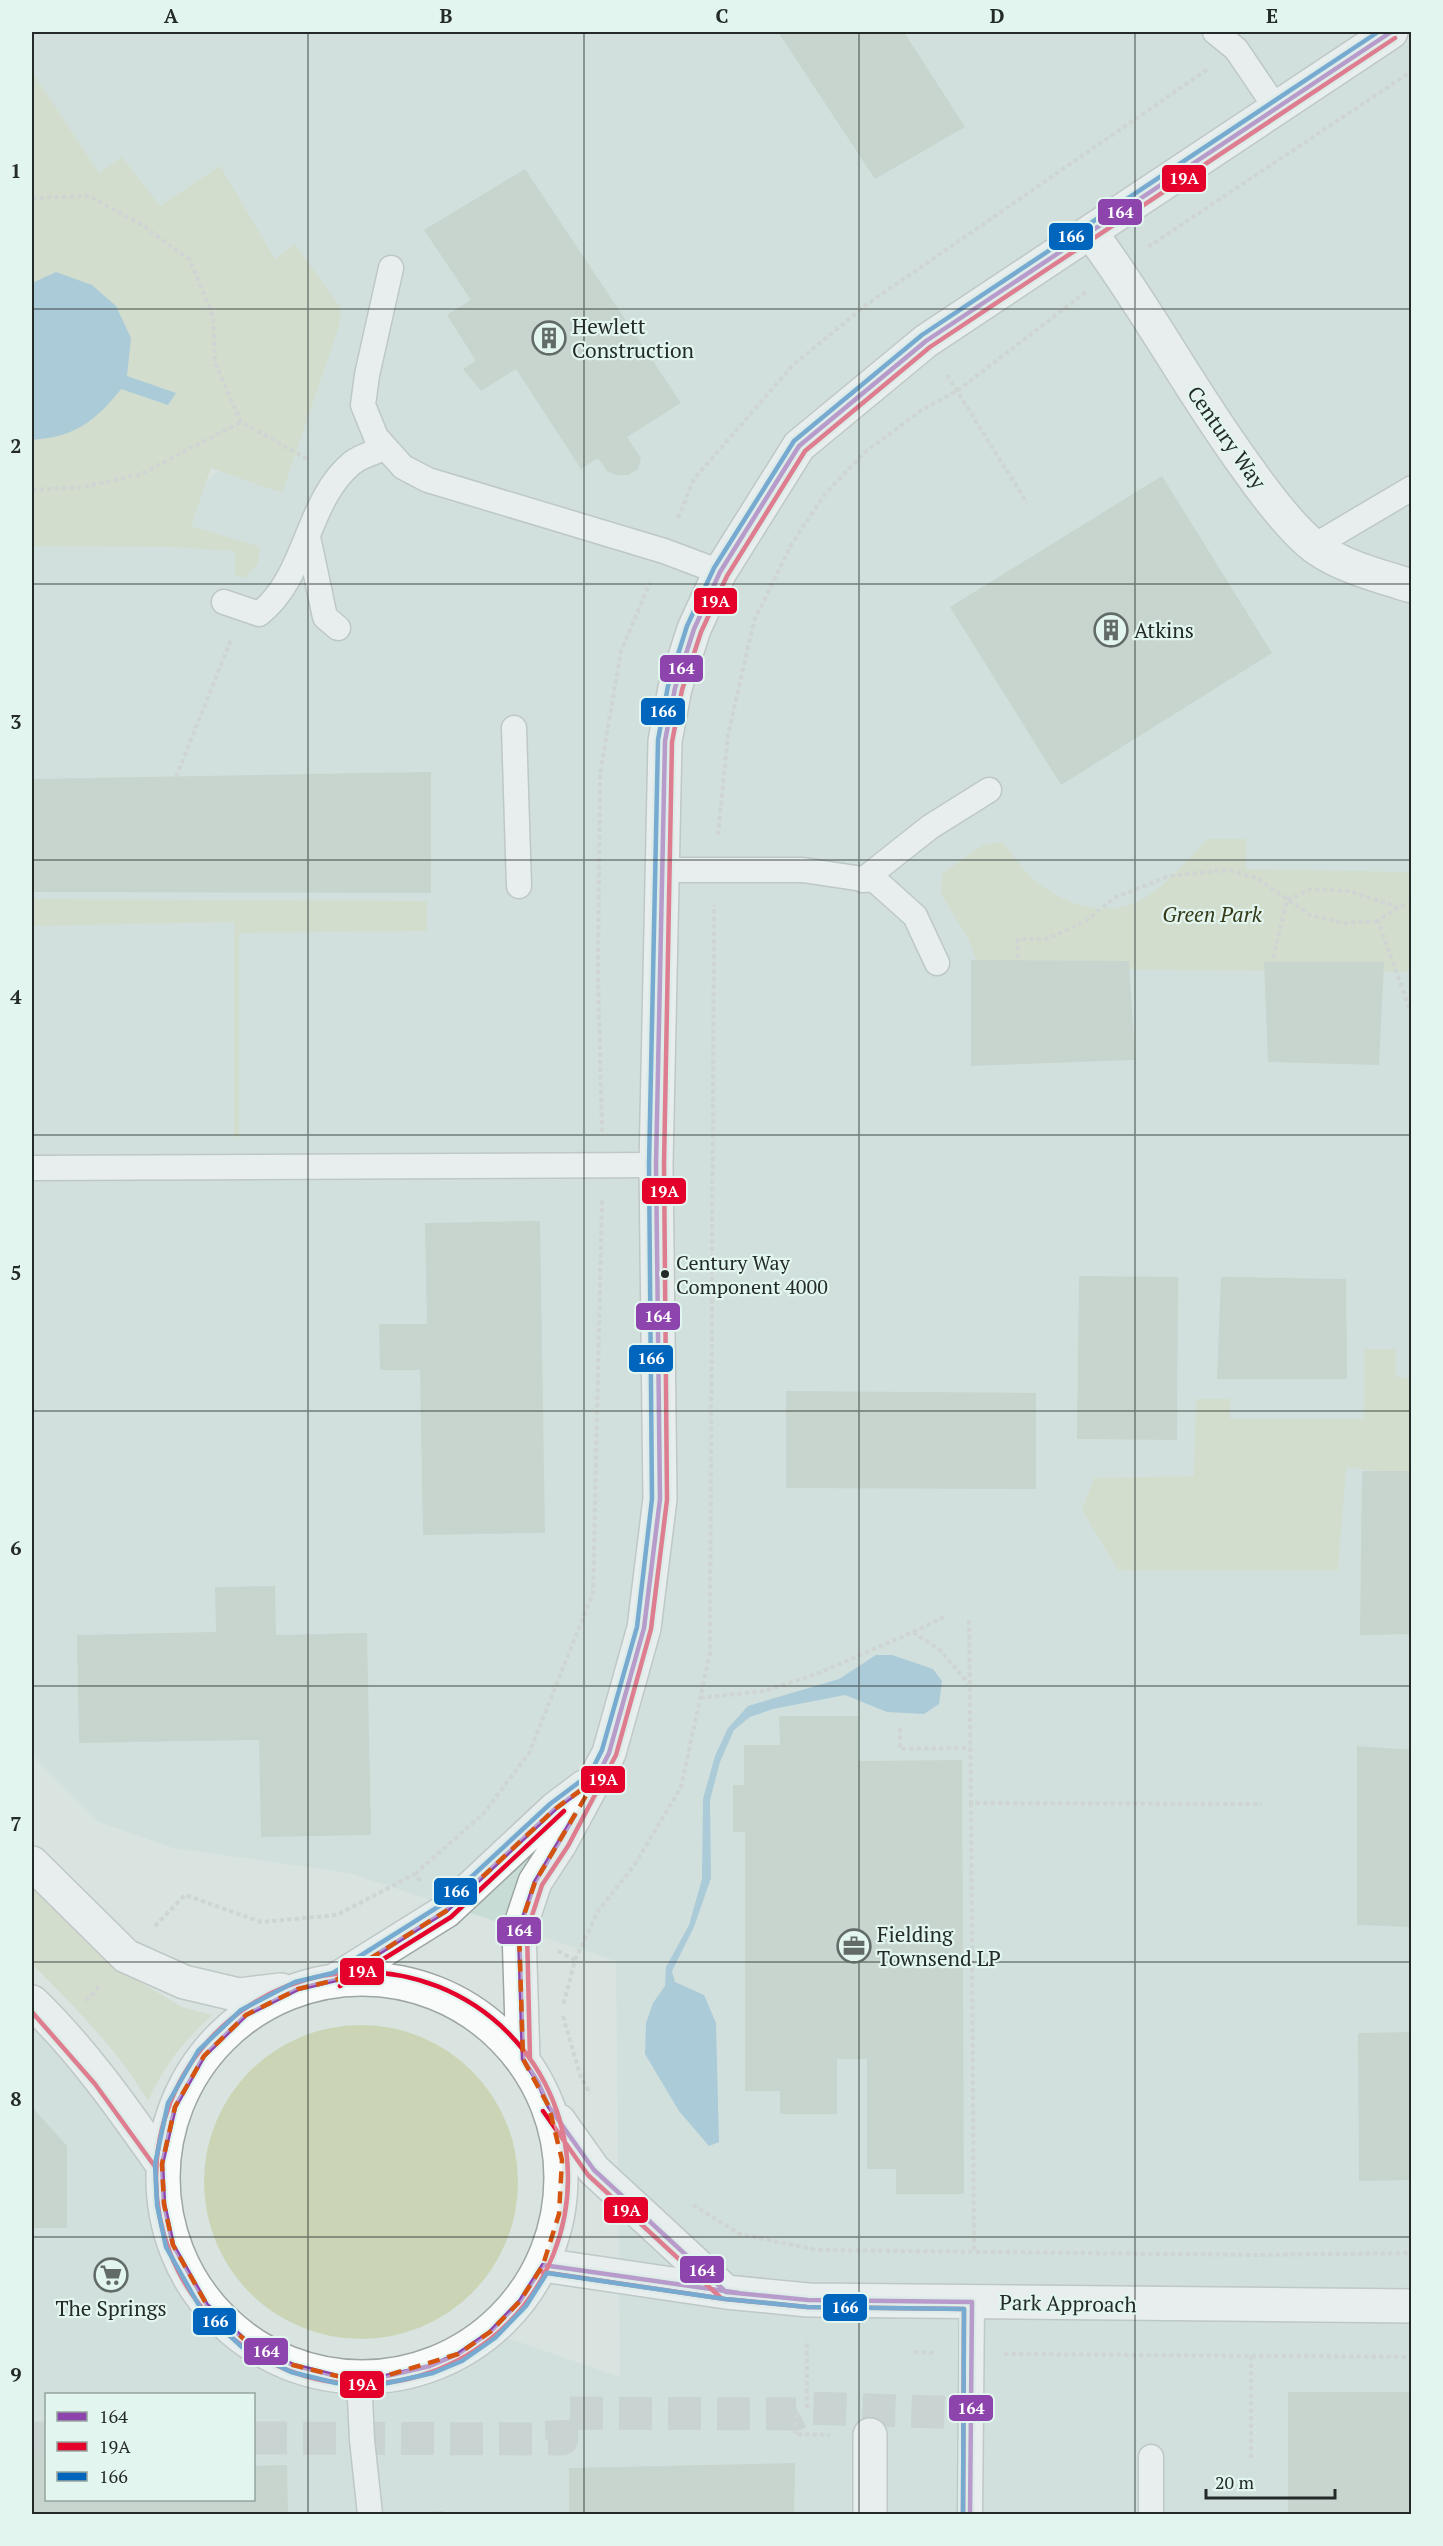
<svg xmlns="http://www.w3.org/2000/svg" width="1443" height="2546" font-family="'PT Serif',serif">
  <rect width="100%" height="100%" fill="#d9e4e1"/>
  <path fill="#c8dcd6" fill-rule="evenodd" d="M 33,32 L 1411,32 L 1411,2514 L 32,2514 L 32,2002 L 162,2164 L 164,2204 L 174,2245 L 207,2305 L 246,2341 L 293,2365 L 382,2377 L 430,2366 L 458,2354 L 490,2332 L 620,2377 L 616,1961 L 349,1873 L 173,1848 L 99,1822 L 32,1755 L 32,521 L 191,497 L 239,450 L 32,157 ZM 46,2394 L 254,2394 L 254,2500 L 46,2500 Z"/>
  <path fill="#cbd5b6" d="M 32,72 L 99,173 L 122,157 L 160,206 L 220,166 L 275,259 L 295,244 L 338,304 L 341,313 L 339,326 L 282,493 L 211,468 L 191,526 L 260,547 L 258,564 L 249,572 L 247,578 L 235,576 L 235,551 L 171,547 L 32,546 Z
    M 1208,839 L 1246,839 L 1246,869 L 1411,872 L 1411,972 L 979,968 L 968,938 L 941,894 L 942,874 L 983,845 L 1002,842 C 1014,856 1025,873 1039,884 C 1069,907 1109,918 1143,899 C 1164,887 1190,857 1208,839 Z
    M 32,899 L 427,901 L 427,931 L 239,933 L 239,1137 L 234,1137 L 234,922 L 32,926 Z
    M 1364,1349 L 1396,1349 L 1396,1377 L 1411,1378 L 1411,1475 L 1346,1467 L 1338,1570 L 1118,1570 L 1082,1510 L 1094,1478 L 1194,1476 L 1196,1399 L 1230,1399 L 1230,1419 L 1364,1419 Z
    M 32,1884 L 127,1974 L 182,2007 L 212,2015 C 181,2045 166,2063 148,2101 C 118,2050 74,2006 32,1964 Z
    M204 2182a157 157 0 1 1 314 0a157 157 0 1 1-314 0Z"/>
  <path fill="#75adce" d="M 56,272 L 92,285 L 116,306 L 131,338 L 127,376 L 176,393 L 168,405 L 121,389 C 95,422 74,437 32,440 L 32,283 Z
    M 876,1655 L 892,1655 L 933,1669 L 942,1681 L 939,1704 L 924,1714 L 887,1712 L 845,1695 L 773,1709 L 750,1717 L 734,1730 L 720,1762 L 710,1800 L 711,1878 L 694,1927 L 672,1971 L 675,1982 L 704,1995 L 716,2023 L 719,2142 L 709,2146 L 679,2111 L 645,2054 L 646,2023 L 653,2003 L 665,1986 L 666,1967 L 689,1925 L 702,1879 L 703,1799 L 715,1756 L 728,1728 L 748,1706 L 839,1679 Z"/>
  <path fill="#b1c3b6" d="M 778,32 L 904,32 L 965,127 L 875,179 Z
    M 525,169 L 681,403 L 627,437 L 641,458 L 638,469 L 628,475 L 616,475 L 607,471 L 598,458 L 581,469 L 516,369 L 481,391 L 463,369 L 476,361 L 447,315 L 471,300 L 424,230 Z
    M 1162,476 L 1272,653 L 1061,785 L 950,607 Z
    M 431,772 L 431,893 L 32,892 L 32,779 Z
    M 971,960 L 1129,961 L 1135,1060 L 971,1066 Z
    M 1264,962 L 1384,962 L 1379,1065 L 1268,1062 Z
    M 540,1221 L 545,1533 L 423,1535 L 420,1370 L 380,1370 L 379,1324 L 427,1324 L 425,1223 Z
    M 1079,1276 L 1178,1277 L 1177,1440 L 1077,1439 Z
    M 1221,1277 L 1346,1279 L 1347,1379 L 1217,1379 Z
    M 786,1391 L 1036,1393 L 1036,1489 L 786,1488 Z
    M 1362,1471 L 1412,1471 L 1412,1634 L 1360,1635 Z
    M 275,1586 L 276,1635 L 367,1633 L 371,1835 L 261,1837 L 259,1740 L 79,1743 L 77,1635 L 216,1632 L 215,1587 Z
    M 779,1716 L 858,1716 L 858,1761 L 962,1760 L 964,2194 L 896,2194 L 896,2169 L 867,2169 L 867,2059 L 837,2059 L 837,2114 L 780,2114 L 780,2091 L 745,2091 L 745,1832 L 733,1832 L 733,1785 L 744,1785 L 744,1745 L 780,1745 Z
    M 1357,1746 L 1412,1750 L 1412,1927 L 1357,1925 Z
    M 1412,2032 L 1412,2180 L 1359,2181 L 1358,2033 Z
    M 32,2107 L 67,2146 L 67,2228 L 32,2228 Z
    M 1288,2392 L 1412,2392 L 1412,2514 L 1288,2513 Z
    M 32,2431 L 46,2432 L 46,2500 L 254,2500 L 254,2466 L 287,2465 L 288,2514 L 32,2514 Z
    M 795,2463 L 794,2514 L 569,2514 L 569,2468 Z
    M 443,2511 L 444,2514 L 417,2514 L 417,2513 Z"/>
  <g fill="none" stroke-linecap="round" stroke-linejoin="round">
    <path stroke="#b5bfbc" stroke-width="33" stroke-dasharray="33 16" stroke-linecap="butt" d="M 32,2438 L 46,2438
      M 254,2438 L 562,2439 L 561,2413 L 796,2414 L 807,2408 L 971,2413"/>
    <defs>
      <path id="service" d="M 1215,32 L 1236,49 L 1276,108
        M 391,268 L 367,375 L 363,405 L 376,437 L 403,467 L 428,480 L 664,551 L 720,572
        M 308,537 L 325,617 L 338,628
        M 1314,546 L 1412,488
        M 224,602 L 259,614 C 307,577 306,501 352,463 C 361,456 375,452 385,448
        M 514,728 L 519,886
        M 663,870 L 803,870 L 876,881 L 915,916 L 937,963
        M 863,880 L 930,827 L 989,790
        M 32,1168 L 656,1165
        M 359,2377 L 362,2440 L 370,2514
        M 970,2514 L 972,2302
        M 1151,2514 L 1151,2457"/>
      <path id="pedestrian" d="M 870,2514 L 870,2435"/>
      <path id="minor" d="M 1091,233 C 1147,308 1191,392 1247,468 C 1264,492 1291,529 1315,547 C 1343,567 1379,576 1412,586
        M 32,1863 L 126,1956 L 184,1982 L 239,1995 L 281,1990
        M163 2178a199 199 0 1 1 398 0a199 199 0 1 1-398 0Z
        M 337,1979 L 446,1911 L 555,1809 L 584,1787
        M 32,2002 C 82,2050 122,2107 162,2164
        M 523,2059 L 519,1930 L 535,1882 L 561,1842 L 609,1753 L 644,1628 L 660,1499 L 656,1165 L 665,741 L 675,688 L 694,629 L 720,572 L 799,446 L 926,341 L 1391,32
        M 559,2121 L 594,2170 L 726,2292
        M 543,2265 L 726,2292 L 808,2300 L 1412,2306"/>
    </defs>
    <use href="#service" stroke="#9ea6a4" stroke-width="27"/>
    <use href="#pedestrian" stroke="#9ea6a4" stroke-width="36"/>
    <use href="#minor" stroke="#9ea6a4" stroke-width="36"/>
    <path stroke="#c0c4c2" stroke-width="4" stroke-dasharray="4.5 3" stroke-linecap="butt" d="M 32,198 L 89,196 L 142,225 L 190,260 L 213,316 L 215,363 L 241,422 L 309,460
      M 1148,247 L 1412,71
      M 947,375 L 1027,503
      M 32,490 L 84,487 L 141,474 L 241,422
      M 678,518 L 694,479 L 793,365 L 866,305 L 1208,69
      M 176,777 L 231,640
      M 718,835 L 728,735 L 754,621 L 791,545 L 825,494 L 864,453 L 923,409 L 957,391 L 1086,292
      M 1412,902 L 1398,907 L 1378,921 L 1412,1015
      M 1018,958 L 1018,939 L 1047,939 L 1086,921 L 1114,898 L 1169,876 L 1227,870 L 1257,878 L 1310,915 L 1343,923 L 1378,921
      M 1273,958 L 1287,900 L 1311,889 L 1348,891 L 1398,907
      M 602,1132 L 598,971 L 600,774 L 621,651 L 650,583
      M 969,1620 L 971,1803 L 1262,1804
      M 913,1632 L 946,1616
      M 700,1698 L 765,1691 L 819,1673 L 913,1632 L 940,1650 L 969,1684
      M 900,1728 L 900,1749 L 970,1748
      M 971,1803 L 974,2252
      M 415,1874 L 484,1813 L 529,1753 L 593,1593 L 602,1199
      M 155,1926 L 185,1895 L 261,1922 L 337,1915 L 415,1874 L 421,1882
      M 558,1951 L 575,1960 L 563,2006
      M 575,1960 L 598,1911 L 634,1866 L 681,1787 L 710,1653 L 714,905
      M 86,2001 L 101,1984
      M 563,2016 L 580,2075 L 590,2094
      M 693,2205 L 740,2234 L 817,2250 L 1257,2255 L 1412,2253
      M 914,2352 L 937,2353
      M 1004,2354 L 1412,2357
      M 1251,2356 L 1251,2459
      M 807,2408 L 807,2340
      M 796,2414 L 795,2434 L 830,2435"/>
    <use href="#service" stroke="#f9fbfa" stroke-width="24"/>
    <use href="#pedestrian" stroke="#f9fbfa" stroke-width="33"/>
    <use href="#minor" stroke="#f9fbfa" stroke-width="33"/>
    <defs>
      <path id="bus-1" d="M 523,2059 L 519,1930 L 535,1882 L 575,1815
        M 523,2059 L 538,2082 L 549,2107 L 594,2170 L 726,2292 L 808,2300 L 972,2302
        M 543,2265 L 520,2301 L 490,2332 L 458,2354 L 430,2366 L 382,2377 L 359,2377 L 337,2376 L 293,2365 L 246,2341 L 207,2305 L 173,2245 L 164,2204 L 162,2164 L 175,2107 L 204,2056 L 246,2015 L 298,1989 L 336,1980 L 446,1911 L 555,1809 L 596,1779 L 609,1753 L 644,1628 L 660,1499 L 656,1165 L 665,741 L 675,688 L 694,629 L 720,572 L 799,446 L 926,341 L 1391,32
        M 543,2265 L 739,2293
        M 970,2514 L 972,2302"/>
      <path id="bus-2" d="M156 2178a206 206 0 1 1 412 0a206 206 0 1 1-412 0Z
        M 340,1986 L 451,1917 L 564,1811
        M 32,2012 L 95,2084 L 156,2168
        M 530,2059 L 527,1931 L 542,1885 L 568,1846 L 616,1755 L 651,1629 L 667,1500 L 664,1165 L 672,742 L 682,690 L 701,632 L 727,576 L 805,451 L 930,347 L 1395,38
        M 543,2111 L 588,2175 L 721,2298
        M 542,2272 L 725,2299 L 807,2307 L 964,2309 L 963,2514"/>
      <path id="bus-3" d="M 963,2514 L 964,2309 L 807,2307 L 725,2299 L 547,2273 L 526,2306 L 495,2338 L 462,2361 L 433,2373 L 383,2384 L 359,2384 L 336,2383 L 291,2372 L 242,2347 L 201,2309 L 166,2247 L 157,2205 L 155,2164 L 168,2103 L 198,2051 L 241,2010 L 295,1982 L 333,1973 L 441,1905 L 550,1804 L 590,1774 L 602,1750 L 637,1627 L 652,1499 L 649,1165 L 658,740 L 668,686 L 687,626 L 714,568 L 794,441 L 922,335 L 1378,32"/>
    </defs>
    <use href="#bus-1" stroke="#e2f5ef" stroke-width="9"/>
    <use href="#bus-2" stroke="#e2f5ef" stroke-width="9"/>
    <use href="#bus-3" stroke="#e2f5ef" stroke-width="9"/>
    <use href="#bus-1" stroke="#8e44ad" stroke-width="4.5"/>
    <use href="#bus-2" stroke="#e4002b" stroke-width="4.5"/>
    <use href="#bus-3" stroke="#0065bd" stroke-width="4.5"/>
  </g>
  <path d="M0 0H1443V2546H0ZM 596,1779 L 535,1882 L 519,1930 L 523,2059 L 549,2107 L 562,2160 L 559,2214 L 543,2265 L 520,2301 L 490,2332 L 458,2354 L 382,2377 L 337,2376 L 293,2365 L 246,2341 L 207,2305 L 173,2245 L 164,2204 L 162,2164 L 175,2107 L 204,2056 L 246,2015 L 298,1989 L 336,1980 L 446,1911 L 555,1809 Z" fill="#d9e4e1" fill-opacity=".55" fill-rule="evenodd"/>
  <path fill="none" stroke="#d4540f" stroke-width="4.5" stroke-dasharray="12 8" stroke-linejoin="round" d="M 596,1779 L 535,1882 L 519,1930 L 523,2059 L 549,2107 L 562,2160 L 559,2214 L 543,2265 L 520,2301 L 490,2332 L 458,2354 L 382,2377 L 337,2376 L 293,2365 L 246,2341 L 207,2305 L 173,2245 L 164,2204 L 162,2164 L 175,2107 L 204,2056 L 246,2015 L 298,1989 L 336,1980 L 446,1911 L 555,1809 Z"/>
  <path fill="none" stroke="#232a28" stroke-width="1.5" stroke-opacity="0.55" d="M 308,32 L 308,2514M 584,32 L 584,2514M 859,32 L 859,2514M 1135,32 L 1135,2514M 32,309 L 1412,309M 32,584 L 1412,584M 32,860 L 1412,860M 32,1135 L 1412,1135M 32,1411 L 1412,1411M 32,1686 L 1412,1686M 32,1962 L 1412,1962M 32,2237 L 1412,2237"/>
  <defs>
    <symbol id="building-ring" viewBox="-11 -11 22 22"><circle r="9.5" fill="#e2f5ef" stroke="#636b69" stroke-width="1.5"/><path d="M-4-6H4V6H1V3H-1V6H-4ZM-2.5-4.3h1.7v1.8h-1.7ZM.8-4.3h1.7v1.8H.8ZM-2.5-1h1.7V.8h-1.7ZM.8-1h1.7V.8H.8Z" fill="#636b69"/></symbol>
    <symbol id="office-ring" viewBox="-11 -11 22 22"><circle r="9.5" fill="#e2f5ef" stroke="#636b69" stroke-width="1.5"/><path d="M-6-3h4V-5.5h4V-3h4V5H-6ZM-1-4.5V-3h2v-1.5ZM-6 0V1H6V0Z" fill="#636b69"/></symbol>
    <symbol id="supermarket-ring" viewBox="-11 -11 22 22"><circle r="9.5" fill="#e2f5ef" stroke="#636b69" stroke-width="1.5"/><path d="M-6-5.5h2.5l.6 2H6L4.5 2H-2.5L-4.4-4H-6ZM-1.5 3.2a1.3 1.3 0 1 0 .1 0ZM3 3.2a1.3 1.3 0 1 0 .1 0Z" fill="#636b69"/></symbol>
  </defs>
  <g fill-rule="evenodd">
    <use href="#building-ring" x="530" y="319" width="38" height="38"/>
    <use href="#building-ring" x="1092" y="611" width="38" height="38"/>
    <use href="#office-ring" x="835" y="1927" width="38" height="38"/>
    <use href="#supermarket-ring" x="92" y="2256" width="38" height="38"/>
  </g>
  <circle fill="#232a28" stroke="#e2f5ef" stroke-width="2" cx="665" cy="1274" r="5"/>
  <g text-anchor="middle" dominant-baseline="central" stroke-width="4.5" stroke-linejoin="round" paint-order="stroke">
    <g font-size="20" fill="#232a28" stroke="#e2f5ef" text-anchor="start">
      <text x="676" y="1262">Century Way<tspan x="676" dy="24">Component 4000</tspan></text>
    </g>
    <g font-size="21" fill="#232a28" stroke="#e2f5ef" text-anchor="start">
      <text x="572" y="326">Hewlett<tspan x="572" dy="24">Construction</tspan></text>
      <text x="1134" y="630">Atkins</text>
      <text x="877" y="1934">Fielding<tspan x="877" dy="24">Townsend LP</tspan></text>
      <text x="111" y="2308" text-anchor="middle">The Springs</text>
    </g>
    <g font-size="21" fill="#232a28" stroke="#e2f5ef">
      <text transform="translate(1227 437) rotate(55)">Century Way</text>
      <text transform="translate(1068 2303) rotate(1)">Park Approach</text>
    </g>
    <g font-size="21" font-style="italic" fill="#353917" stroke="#e2f5ef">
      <text x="1212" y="914">Green Park</text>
    </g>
  </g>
  <g stroke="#e2f5ef" stroke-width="2">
    <rect x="1161" y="164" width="46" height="29" rx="6" fill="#e4002b"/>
    <rect x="1097" y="198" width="46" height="28" rx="6" fill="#8e44ad"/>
    <rect x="1048" y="222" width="46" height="29" rx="6" fill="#0065bd"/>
    <rect x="693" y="587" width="45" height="28" rx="6" fill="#e4002b"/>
    <rect x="659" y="654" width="45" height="29" rx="6" fill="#8e44ad"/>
    <rect x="640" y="697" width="46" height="29" rx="6" fill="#0065bd"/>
    <rect x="641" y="1177" width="46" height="28" rx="6" fill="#e4002b"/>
    <rect x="635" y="1302" width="46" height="29" rx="6" fill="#8e44ad"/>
    <rect x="628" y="1344" width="46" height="29" rx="6" fill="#0065bd"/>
    <rect x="580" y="1765" width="46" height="29" rx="6" fill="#e4002b"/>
    <rect x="433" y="1877" width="45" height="29" rx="6" fill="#0065bd"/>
    <rect x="496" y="1916" width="46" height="29" rx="6" fill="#8e44ad"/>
    <rect x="339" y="1957" width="46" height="29" rx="6" fill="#e4002b"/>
    <rect x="603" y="2196" width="46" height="28" rx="6" fill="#e4002b"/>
    <rect x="679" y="2255" width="46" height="29" rx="6" fill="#8e44ad"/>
    <rect x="822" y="2293" width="46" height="29" rx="6" fill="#0065bd"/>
    <rect x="192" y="2307" width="45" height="29" rx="6" fill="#0065bd"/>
    <rect x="243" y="2337" width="46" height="29" rx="6" fill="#8e44ad"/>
    <rect x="339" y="2370" width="46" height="29" rx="6" fill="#e4002b"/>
    <rect x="948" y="2394" width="46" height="28" rx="6" fill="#8e44ad"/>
  </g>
  <g font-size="16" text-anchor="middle" font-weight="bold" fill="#fff">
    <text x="1184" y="184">19A</text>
    <text x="1120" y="218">164</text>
    <text x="1071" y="242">166</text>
    <text x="715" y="607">19A</text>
    <text x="681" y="674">164</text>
    <text x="663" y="717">166</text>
    <text x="664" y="1197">19A</text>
    <text x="658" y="1322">164</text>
    <text x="651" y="1364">166</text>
    <text x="603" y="1785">19A</text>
    <text x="456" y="1897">166</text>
    <text x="519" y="1936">164</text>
    <text x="362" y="1977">19A</text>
    <text x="626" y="2216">19A</text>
    <text x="702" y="2276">164</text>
    <text x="845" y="2313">166</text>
    <text x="215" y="2327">166</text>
    <text x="266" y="2357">164</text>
    <text x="362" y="2390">19A</text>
    <text x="971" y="2414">164</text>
  </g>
  <rect width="1443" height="2546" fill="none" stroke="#e2f5ef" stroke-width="66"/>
  <rect x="45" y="2393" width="210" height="108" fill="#e2f5ef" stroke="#96a49f" stroke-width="1.5"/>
  <rect x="57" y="2412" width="30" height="9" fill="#8e44ad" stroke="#96a49f" stroke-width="1.5"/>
  <text x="99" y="2423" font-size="18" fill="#232a28">164</text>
  <rect x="57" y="2442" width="30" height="9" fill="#e4002b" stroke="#96a49f" stroke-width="1.5"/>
  <text x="99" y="2453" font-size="18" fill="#232a28">19A</text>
  <rect x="57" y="2472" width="30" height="9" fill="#0065bd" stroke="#96a49f" stroke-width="1.5"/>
  <text x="99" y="2483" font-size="18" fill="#232a28">166</text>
  <path d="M1206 2489v9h129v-9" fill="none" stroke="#232a28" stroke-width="3"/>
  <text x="1215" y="2489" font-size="18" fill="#232a28" stroke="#e2f5ef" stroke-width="4.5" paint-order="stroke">20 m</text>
  <rect x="33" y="33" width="1377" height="2480" fill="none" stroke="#232a28" stroke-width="2"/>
  <g font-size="20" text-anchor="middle" font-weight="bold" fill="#232a28">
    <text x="171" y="23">A</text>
    <text x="446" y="23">B</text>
    <text x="722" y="23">C</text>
    <text x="997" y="23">D</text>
    <text x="1272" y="23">E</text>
    <text x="16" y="178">1</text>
    <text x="16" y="453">2</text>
    <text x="16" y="729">3</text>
    <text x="16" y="1004">4</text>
    <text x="16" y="1280">5</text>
    <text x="16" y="1555">6</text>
    <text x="16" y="1831">7</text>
    <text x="16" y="2106">8</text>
    <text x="16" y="2382">9</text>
  </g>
</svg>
